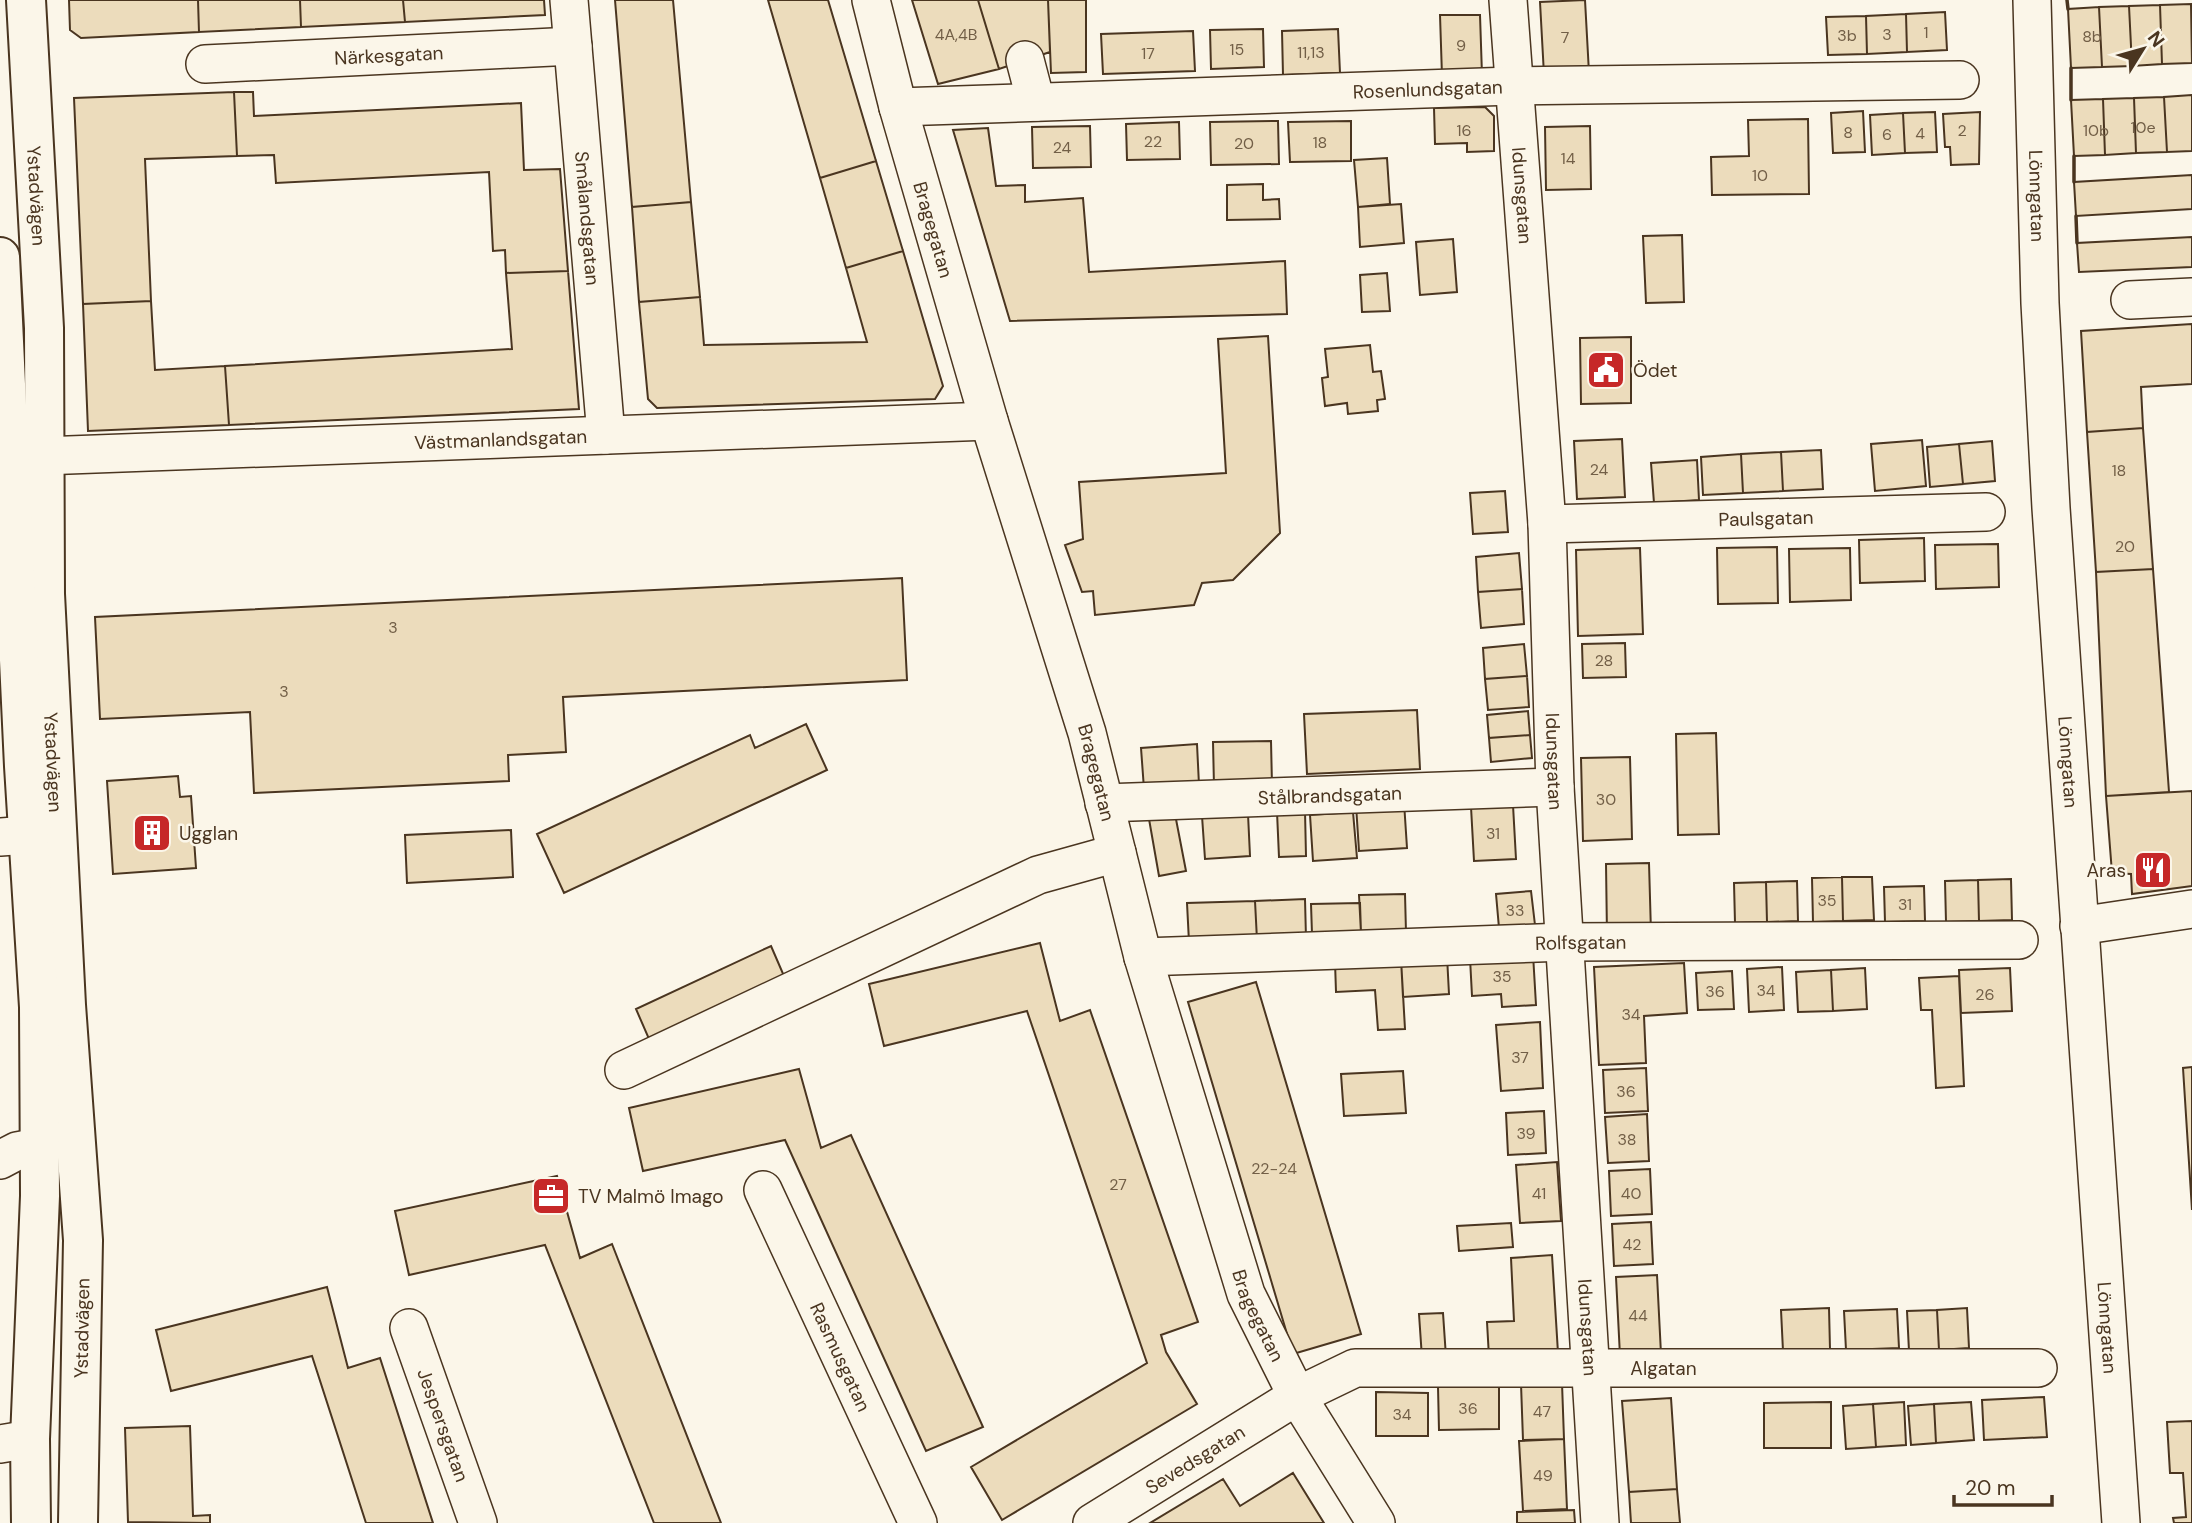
<svg xmlns="http://www.w3.org/2000/svg" width="2192" height="1523" font-family="'DM Sans',sans-serif">
  <rect width="100%" height="100%" fill="#fbf6e9"/>
  <path fill="#ecdcbc" stroke="#4a3520" stroke-width="2" d="M 69,0 L 198,0 L 199,32 L 81,38 L 70,30 Z
    M 198,0 L 300,0 L 301,27 L 199,32 Z
    M 300,0 L 403,0 L 405,22 L 301,27 Z
    M 403,0 L 544,0 L 545,15 L 405,22 Z
    M 615,0 L 673,0 L 691,202 L 632,207 Z
    M 768,0 L 828,0 L 876,161 L 820,178 Z
    M 912,0 L 978,0 L 999,69 L 938,84 Z
    M 978,0 L 1048,0 L 1050,52 L 999,69 Z
    M 1048,0 L 1086,0 L 1086,72 L 1051,73 Z
    M 1585,0 L 1589,73 L 1544,75 L 1540,2 Z
    M 2191,4 L 2192,63 L 2162,64 L 2160,5 Z
    M 2160,5 L 2162,64 L 2132,66 L 2129,6 Z
    M 2129,6 L 2132,66 L 2102,67 L 2099,7 Z
    M 2099,7 L 2102,67 L 2071,68 L 2068,9 Z
    M 1945,12 L 1947,50 L 1907,52 L 1906,14 Z
    M 1906,14 L 1907,52 L 1867,54 L 1866,16 Z
    M 1440,15 L 1480,15 L 1482,75 L 1442,76 Z
    M 1866,16 L 1867,54 L 1828,55 L 1826,17 Z
    M 1263,29 L 1264,67 L 1211,69 L 1210,30 Z
    M 1338,29 L 1340,73 L 1283,75 L 1282,31 Z
    M 1193,31 L 1195,71 L 1103,74 L 1101,34 Z
    M 234,92 L 253,92 L 254,116 L 521,103 L 524,170 L 560,169 L 568,271 L 506,273 L 505,250 L 493,251 L 489,172 L 276,183 L 274,155 L 237,156 Z
    M 234,92 L 237,156 L 145,159 L 151,301 L 83,304 L 74,98 Z
    M 2192,95 L 2192,151 L 2167,152 L 2164,97 Z
    M 2164,97 L 2167,152 L 2136,153 L 2134,98 Z
    M 2134,98 L 2136,153 L 2105,155 L 2103,99 Z
    M 2103,99 L 2105,155 L 2074,156 L 2071,100 Z
    M 1485,107 L 1494,116 L 1494,151 L 1467,152 L 1467,143 L 1435,144 L 1434,108 Z
    M 1863,111 L 1865,152 L 1833,153 L 1831,113 Z
    M 1935,112 L 1937,152 L 1905,153 L 1903,113 Z
    M 1980,112 L 1979,164 L 1951,165 L 1950,147 L 1945,147 L 1943,114 Z
    M 1903,113 L 1905,153 L 1872,155 L 1870,115 Z
    M 1808,119 L 1809,194 L 1712,195 L 1711,157 L 1749,156 L 1748,120 Z
    M 1278,121 L 1279,164 L 1211,165 L 1210,122 Z
    M 1351,121 L 1351,161 L 1290,162 L 1288,122 Z
    M 1179,122 L 1180,159 L 1127,160 L 1126,124 Z
    M 1090,126 L 1091,167 L 1033,168 L 1032,127 Z
    M 1590,126 L 1591,189 L 1546,190 L 1545,127 Z
    M 988,128 L 996,186 L 1025,185 L 1025,202 L 1083,198 L 1089,272 L 1285,261 L 1287,314 L 1010,321 L 953,130 Z
    M 1387,158 L 1390,204 L 1358,207 L 1354,160 Z
    M 876,161 L 903,251 L 846,268 L 820,178 Z
    M 2192,175 L 2192,209 L 2076,216 L 2074,182 Z
    M 1263,184 L 1263,200 L 1279,199 L 1280,219 L 1227,220 L 1227,185 Z
    M 691,202 L 700,297 L 639,302 L 632,207 Z
    M 1401,204 L 1404,243 L 1360,247 L 1358,207 Z
    M 1682,235 L 1684,302 L 1646,303 L 1643,236 Z
    M 2192,237 L 2192,267 L 2079,272 L 2077,243 Z
    M 1453,239 L 1457,292 L 1420,295 L 1416,242 Z
    M 903,251 L 943,386 L 935,399 L 657,408 L 648,399 L 639,302 L 700,297 L 704,345 L 867,342 L 846,268 Z
    M 568,271 L 579,409 L 229,425 L 225,366 L 512,349 L 506,273 Z
    M 1387,273 L 1390,311 L 1362,312 L 1360,275 Z
    M 151,301 L 155,370 L 225,366 L 229,425 L 88,431 L 83,304 Z
    M 2192,324 L 2192,384 L 2141,387 L 2143,428 L 2087,432 L 2081,331 Z
    M 1268,336 L 1280,533 L 1233,580 L 1202,583 L 1194,605 L 1095,615 L 1093,591 L 1082,592 L 1065,545 L 1083,539 L 1079,482 L 1226,473 L 1218,339 Z
    M 1631,337 L 1631,403 L 1581,404 L 1580,338 Z
    M 1370,345 L 1373,372 L 1381,371 L 1385,399 L 1377,400 L 1378,411 L 1348,414 L 1347,403 L 1325,406 L 1322,378 L 1328,377 L 1325,349 Z
    M 2143,428 L 2153,569 L 2096,572 L 2087,432 Z
    M 1622,439 L 1625,497 L 1577,499 L 1574,441 Z
    M 1922,440 L 1926,486 L 1875,491 L 1871,444 Z
    M 1992,441 L 1995,481 L 1963,484 L 1959,444 Z
    M 1959,444 L 1963,484 L 1930,487 L 1927,447 Z
    M 1821,450 L 1823,489 L 1783,491 L 1781,452 Z
    M 1781,452 L 1783,491 L 1743,493 L 1741,454 Z
    M 1741,454 L 1743,493 L 1703,495 L 1701,457 Z
    M 1697,460 L 1699,500 L 1654,503 L 1651,463 Z
    M 1505,491 L 1508,532 L 1473,534 L 1470,493 Z
    M 1924,538 L 1925,581 L 1860,583 L 1859,540 Z
    M 1998,544 L 1999,587 L 1936,589 L 1935,545 Z
    M 1777,547 L 1778,603 L 1718,604 L 1717,548 Z
    M 1640,548 L 1643,634 L 1578,636 L 1576,550 Z
    M 1850,548 L 1851,600 L 1790,602 L 1789,549 Z
    M 1519,553 L 1522,589 L 1478,592 L 1476,557 Z
    M 2153,569 L 2169,792 L 2106,796 L 2096,572 Z
    M 902,578 L 907,680 L 563,697 L 566,752 L 508,755 L 509,781 L 254,793 L 250,712 L 100,719 L 95,617 Z
    M 1522,589 L 1524,624 L 1481,628 L 1478,592 Z
    M 1625,643 L 1626,677 L 1583,678 L 1582,644 Z
    M 1524,644 L 1527,676 L 1485,679 L 1483,648 Z
    M 1527,676 L 1529,707 L 1488,710 L 1485,679 Z
    M 1417,710 L 1420,769 L 1307,774 L 1304,714 Z
    M 1528,711 L 1530,735 L 1489,738 L 1487,715 Z
    M 806,724 L 827,770 L 564,893 L 537,834 L 750,735 L 755,748 Z
    M 1716,733 L 1719,834 L 1678,835 L 1676,734 Z
    M 1530,735 L 1532,758 L 1491,762 L 1489,738 Z
    M 1271,741 L 1272,785 L 1214,786 L 1213,742 Z
    M 1197,744 L 1199,785 L 1144,789 L 1141,748 Z
    M 1630,757 L 1632,839 L 1583,841 L 1581,758 Z
    M 178,776 L 180,797 L 191,796 L 196,868 L 113,874 L 107,781 Z
    M 2192,791 L 2192,886 L 2132,894 L 2131,874 L 2112,873 L 2106,796 Z
    M 1404,802 L 1407,848 L 1359,851 L 1356,805 Z
    M 1513,805 L 1516,859 L 1474,861 L 1471,807 Z
    M 1305,811 L 1306,856 L 1279,857 L 1277,812 Z
    M 1353,812 L 1357,858 L 1313,861 L 1310,815 Z
    M 1175,814 L 1186,871 L 1159,876 L 1149,819 Z
    M 1248,814 L 1250,856 L 1205,859 L 1202,816 Z
    M 511,830 L 513,877 L 407,883 L 405,835 Z
    M 1649,863 L 1651,933 L 1607,935 L 1606,864 Z
    M 1842,877 L 1872,877 L 1874,920 L 1843,921 Z
    M 1842,877 L 1843,921 L 1813,922 L 1812,878 Z
    M 2011,879 L 2012,920 L 1979,921 L 1978,880 Z
    M 1978,880 L 1979,921 L 1946,922 L 1945,881 Z
    M 1797,881 L 1798,921 L 1767,922 L 1766,882 Z
    M 1766,882 L 1767,922 L 1735,923 L 1734,883 Z
    M 1924,886 L 1925,921 L 1885,922 L 1884,887 Z
    M 1531,891 L 1535,925 L 1499,928 L 1496,894 Z
    M 1405,894 L 1406,932 L 1361,933 L 1359,895 Z
    M 1305,899 L 1306,938 L 1257,940 L 1255,901 Z
    M 1255,901 L 1257,940 L 1189,942 L 1187,903 Z
    M 1360,903 L 1361,933 L 1312,934 L 1311,904 Z
    M 1040,943 L 1060,1021 L 1090,1010 L 1198,1322 L 1161,1335 L 1166,1352 L 1197,1404 L 1002,1520 L 971,1467 L 1147,1363 L 1027,1011 L 884,1046 L 869,984 Z
    M 771,946 L 784,976 L 649,1039 L 636,1009 Z
    M 1533,954 L 1536,1005 L 1502,1007 L 1501,994 L 1472,996 L 1470,958 Z
    M 1447,956 L 1449,994 L 1403,997 L 1401,959 Z
    M 1401,959 L 1405,1029 L 1378,1030 L 1375,990 L 1336,992 L 1335,962 Z
    M 1684,963 L 1687,1013 L 1644,1016 L 1646,1063 L 1599,1065 L 1594,967 Z
    M 1782,967 L 1784,1010 L 1749,1012 L 1747,969 Z
    M 1865,968 L 1867,1009 L 1833,1011 L 1831,970 Z
    M 2010,968 L 2012,1011 L 1961,1013 L 1959,970 Z
    M 1831,970 L 1833,1011 L 1798,1012 L 1796,972 Z
    M 1732,971 L 1734,1009 L 1698,1010 L 1696,973 Z
    M 1959,976 L 1964,1086 L 1936,1088 L 1932,1010 L 1921,1010 L 1919,978 Z
    M 1256,982 L 1361,1334 L 1293,1354 L 1188,1002 Z
    M 1540,1022 L 1543,1088 L 1501,1091 L 1496,1025 Z
    M 2192,1067 L 2192,1210 L 2183,1068 Z
    M 1646,1068 L 1648,1111 L 1605,1113 L 1603,1070 Z
    M 799,1069 L 821,1148 L 851,1135 L 983,1427 L 926,1451 L 785,1140 L 643,1171 L 629,1108 Z
    M 1403,1071 L 1406,1113 L 1344,1116 L 1341,1074 Z
    M 1544,1111 L 1546,1153 L 1508,1155 L 1506,1113 Z
    M 1647,1114 L 1649,1161 L 1608,1163 L 1605,1117 Z
    M 1557,1162 L 1561,1221 L 1520,1223 L 1516,1165 Z
    M 1650,1169 L 1652,1214 L 1611,1216 L 1609,1171 Z
    M 557,1176 L 580,1258 L 612,1244 L 721,1523 L 654,1523 L 545,1245 L 409,1275 L 395,1211 Z
    M 1651,1222 L 1653,1264 L 1614,1266 L 1612,1224 Z
    M 1511,1223 L 1513,1247 L 1459,1251 L 1457,1226 Z
    M 1552,1255 L 1558,1353 L 1489,1357 L 1487,1322 L 1514,1321 L 1511,1258 Z
    M 1657,1275 L 1661,1354 L 1620,1356 L 1616,1277 Z
    M 327,1287 L 348,1368 L 380,1358 L 433,1523 L 366,1523 L 312,1356 L 171,1391 L 156,1330 Z
    M 1829,1308 L 1830,1349 L 1783,1351 L 1781,1310 Z
    M 1967,1308 L 1969,1348 L 1939,1350 L 1937,1310 Z
    M 1897,1309 L 1899,1348 L 1846,1350 L 1844,1311 Z
    M 1937,1310 L 1939,1350 L 1909,1351 L 1907,1311 Z
    M 1443,1313 L 1446,1357 L 1422,1358 L 1419,1314 Z
    M 1562,1383 L 1564,1439 L 1523,1440 L 1521,1384 Z
    M 1499,1386 L 1499,1429 L 1439,1430 L 1438,1387 Z
    M 1376,1392 L 1428,1393 L 1428,1436 L 1376,1436 Z
    M 2044,1397 L 2047,1437 L 1984,1440 L 1982,1400 Z
    M 1671,1398 L 1677,1489 L 1629,1492 L 1622,1401 Z
    M 1831,1402 L 1831,1448 L 1764,1448 L 1764,1403 Z
    M 1904,1402 L 1906,1445 L 1876,1447 L 1873,1404 Z
    M 1971,1402 L 1974,1440 L 1936,1443 L 1934,1404 Z
    M 1873,1404 L 1876,1447 L 1846,1449 L 1843,1406 Z
    M 1934,1404 L 1936,1443 L 1911,1445 L 1908,1406 Z
    M 2192,1421 L 2192,1523 L 2174,1523 L 2173,1518 L 2186,1517 L 2183,1473 L 2170,1473 L 2167,1422 Z
    M 190,1426 L 193,1516 L 210,1515 L 210,1523 L 128,1522 L 125,1428 Z
    M 1564,1439 L 1567,1509 L 1523,1511 L 1519,1441 Z
    M 1293,1473 L 1324,1523 L 1150,1523 L 1223,1479 L 1240,1506 Z
    M 1677,1489 L 1680,1523 L 1631,1523 L 1629,1492 Z
    M 1574,1510 L 1575,1523 L 1517,1523 L 1517,1512 Z"/>
  <g fill="none" stroke-linecap="round" stroke-linejoin="round">
    <defs>
      <g id="minor">
        <path id="s1" d="M 569,0 L 606,435"/>
        <path id="s2" d="M 871,0 L 898,107 L 989,421 L 1087,733 L 1143,957 L 1246,1294 L 1297,1396 L 1376,1523"/>
        <path id="s3" d="M 1508,0 L 1547,524 L 1555,787 L 1600,1523"/>
        <path id="s4" d="M 2032,0 L 2040,303 L 2051,508 L 2121,1523"/>
        <path d="M 1025,60 L 1036,102"/>
        <path id="s5" d="M 205,64 L 573,46"/>
        <path id="s6" d="M 898,107 L 1512,86 L 1960,80"/>
        <path d="M 2130,300 L 2192,297"/>
        <path id="s7" d="M 15,457 L 989,421"/>
        <path id="s8" d="M 1547,524 L 1986,512"/>
        <path id="s9" d="M 1104,803 L 1555,787"/>
        <path d="M 0,837 L 57,833"/>
        <path d="M 2079,926 L 2192,909"/>
        <path id="s10" d="M 1143,957 L 1565,942 L 2019,940"/>
        <path d="M 624,1070 L 1038,875 L 1117,853"/>
        <path d="M 0,1160 L 17,1151 L 39,1147"/>
        <path id="s11" d="M 763,1190 L 918,1523"/>
        <path id="s12" d="M 409,1328 L 478,1523"/>
        <path d="M 0,1444 L 30,1439"/>
        <path id="s13" d="M 1092,1523 L 1297,1396 L 1355,1368 L 2038,1368"/>
      </g>
      <g id="major">
        <path id="s14" d="M 26,0 L 44,328 L 45,594 L 66,1005 L 83,1240 L 78,1523"/>
        <path d="M 0,257 L 24,766 L 39,1007 L 40,1196 L 30,1439 L 31,1523"/>
      </g>
    </defs>
    <use href="#minor" stroke="#4a3520" stroke-width="40"/>
    <use href="#major" stroke="#4a3520" stroke-width="42"/>
    <use href="#minor" stroke="#fbf6e9" stroke-width="37"/>
    <use href="#major" stroke="#fbf6e9" stroke-width="38"/>
    <path stroke="#4a3520" stroke-width="3.5" d="M 2067,0 L 2068,9
      M 2071,68 L 2071,100
      M 2074,182 L 2074,156
      M 2076,216 L 2077,243"/>
  </g>
  <defs>
    <symbol id="civic-square" viewBox="-11 -11 22 22"><rect x="-9" y="-9" width="18" height="18" rx="4" fill="#c62828" stroke="#fbf6e9"/><path d="M-.6-6.5H3V-4.5H.6V-3L4-1V1h2V6H-6V1h2V-1L-.6-3ZM-1.2 2.5V6h2.4V2.5Z" fill="#fff"/></symbol>
    <symbol id="building-square" viewBox="-11 -11 22 22"><rect x="-9" y="-9" width="18" height="18" rx="4" fill="#c62828" stroke="#fbf6e9"/><path d="M-4-6H4V6H1V3H-1V6H-4ZM-2.5-4.3h1.7v1.8h-1.7ZM.8-4.3h1.7v1.8H.8ZM-2.5-1h1.7V.8h-1.7ZM.8-1h1.7V.8H.8Z" fill="#fff"/></symbol>
    <symbol id="restaurant-square" viewBox="-11 -11 22 22"><rect x="-9" y="-9" width="18" height="18" rx="4" fill="#c62828" stroke="#fbf6e9"/><path d="M-5-6h1v4h1v-4h1v4h1v-4h1v5L-1.5 .5V6h-2V.5L-5-1ZM5-6V6H3V1.5H1.5Q1.5-4 5-6Z" fill="#fff"/></symbol>
    <symbol id="office-square" viewBox="-11 -11 22 22"><rect x="-9" y="-9" width="18" height="18" rx="4" fill="#c62828" stroke="#fbf6e9"/><path d="M-6-3h4V-5.5h4V-3h4V5H-6ZM-1-4.5V-3h2v-1.5ZM-6 0V1H6V0Z" fill="#fff"/></symbol>
  </defs>
  <g fill-rule="evenodd">
    <use href="#civic-square" x="1584" y="348" width="44" height="44"/>
    <use href="#building-square" x="130" y="811" width="44" height="44"/>
    <use href="#restaurant-square" x="2131" y="848" width="44" height="44"/>
    <use href="#office-square" x="529" y="1174" width="44" height="44"/>
  </g>
  <g text-anchor="middle" dominant-baseline="central" stroke-width="5" stroke-linejoin="round" paint-order="stroke">
    <g font-size="16" fill="#725f47">
      <text x="1926" y="32">1</text>
      <text x="956" y="34">4A,4B</text>
      <text x="1887" y="34">3</text>
      <text x="1847" y="35">3b</text>
      <text x="2092" y="36">8b</text>
      <text x="1565" y="37">7</text>
      <text x="1461" y="45">9</text>
      <text x="1237" y="49">15</text>
      <text x="1311" y="52">11,13</text>
      <text x="1148" y="53">17</text>
      <text x="2143" y="127">10e</text>
      <text x="1464" y="130">16</text>
      <text x="1962" y="130">2</text>
      <text x="2096" y="130">10b</text>
      <text x="1848" y="132">8</text>
      <text x="1920" y="133">4</text>
      <text x="1887" y="134">6</text>
      <text x="1153" y="141">22</text>
      <text x="1320" y="142">18</text>
      <text x="1244" y="143">20</text>
      <text x="1062" y="147">24</text>
      <text x="1568" y="158">14</text>
      <text x="1760" y="175">10</text>
      <text x="1599" y="469">24</text>
      <text x="2119" y="470">18</text>
      <text x="2125" y="546">20</text>
      <text x="393" y="627">3</text>
      <text x="1604" y="660">28</text>
      <text x="284" y="691">3</text>
      <text x="1606" y="799">30</text>
      <text x="1493" y="833">31</text>
      <text x="1827" y="900">35</text>
      <text x="1905" y="904">31</text>
      <text x="1515" y="910">33</text>
      <text x="1502" y="976">35</text>
      <text x="1766" y="990">34</text>
      <text x="1715" y="991">36</text>
      <text x="1985" y="994">26</text>
      <text x="1631" y="1014">34</text>
      <text x="1520" y="1057">37</text>
      <text x="1626" y="1091">36</text>
      <text x="1526" y="1133">39</text>
      <text x="1627" y="1139">38</text>
      <text x="1274" y="1168">22-24</text>
      <text x="1118" y="1184">27</text>
      <text x="1539" y="1193">41</text>
      <text x="1631" y="1193">40</text>
      <text x="1632" y="1244">42</text>
      <text x="1638" y="1315">44</text>
      <text x="1468" y="1408">36</text>
      <text x="1542" y="1411">47</text>
      <text x="1402" y="1414">34</text>
      <text x="1543" y="1475">49</text>
    </g>
    <g font-size="19" fill="#4a3520" stroke="#fbf6e9">
      <text stroke="none"><textPath href="#s5" startOffset="184">Närkesgatan</textPath></text>
      <text stroke="none"><textPath href="#s6" startOffset="530">Rosenlundsgatan</textPath></text>
      <text stroke="none"><textPath href="#s14" startOffset="196">Ystadvägen</textPath></text>
      <text stroke="none"><textPath href="#s3" startOffset="196">Idunsgatan</textPath></text>
      <text stroke="none"><textPath href="#s4" startOffset="196">Lönngatan</textPath></text>
      <text stroke="none"><textPath href="#s1" startOffset="219">Smålandsgatan</textPath></text>
      <text stroke="none"><textPath href="#s2" startOffset="238">Bragegatan</textPath></text>
      <text stroke="none"><textPath href="#s7" startOffset="486">Västmanlandsgatan</textPath></text>
      <text stroke="none"><textPath href="#s8" startOffset="219">Paulsgatan</textPath></text>
      <text stroke="none"><textPath href="#s3" startOffset="763">Idunsgatan</textPath></text>
      <text stroke="none"><textPath href="#s14" startOffset="763">Ystadvägen</textPath></text>
      <text stroke="none"><textPath href="#s4" startOffset="763">Lönngatan</textPath></text>
      <text stroke="none"><textPath href="#s2" startOffset="805">Bragegatan</textPath></text>
      <text stroke="none"><textPath href="#s9" startOffset="226">Stålbrandsgatan</textPath></text>
      <text stroke="none"><textPath href="#s10" startOffset="438">Rolfsgatan</textPath></text>
      <text stroke="none"><textPath href="#s2" startOffset="1372">Bragegatan</textPath></text>
      <text stroke="none"><textPath href="#s3" startOffset="1330">Idunsgatan</textPath></text>
      <text transform="translate(82 1328) rotate(-89)">Ystadvägen</text>
      <text stroke="none"><textPath href="#s4" startOffset="1330">Lönngatan</textPath></text>
      <text stroke="none"><textPath href="#s11" startOffset="184">Rasmusgatan</textPath></text>
      <text stroke="none"><textPath href="#s13" startOffset="614">Algatan</textPath></text>
      <text stroke="none"><textPath href="#s12" startOffset="103">Jespersgatan</textPath></text>
      <text stroke="none"><textPath href="#s13" startOffset="121">Sevedsgatan</textPath></text>
    </g>
    <g font-size="19" fill="#4a3520" stroke="#fbf6e9" text-anchor="start">
      <text x="1633" y="370">Ödet</text>
      <text x="179" y="833">Ugglan</text>
      <text x="2126" y="870" text-anchor="end">Aras</text>
      <text x="578" y="1196">TV Malmö Imago</text>
    </g>
  </g>
  <g transform="translate(2143 49) rotate(53)" stroke="#fbf6e9" stroke-width="5" paint-order="stroke">
  <path d="M0-5L12 26L0 18L-12 26Z" fill="#4a3520"/>
  <text y="-10" font-size="19" font-weight="bold" text-anchor="middle" fill="#4a3520">N</text>
  </g>
  <path d="M1954 1495v10h98v-10" fill="none" stroke="#4a3520" stroke-width="3.5"/>
  <text x="1965" y="1495" font-size="21" fill="#4a3520" stroke="#fbf6e9" stroke-width="5" paint-order="stroke">20 m</text>
</svg>
